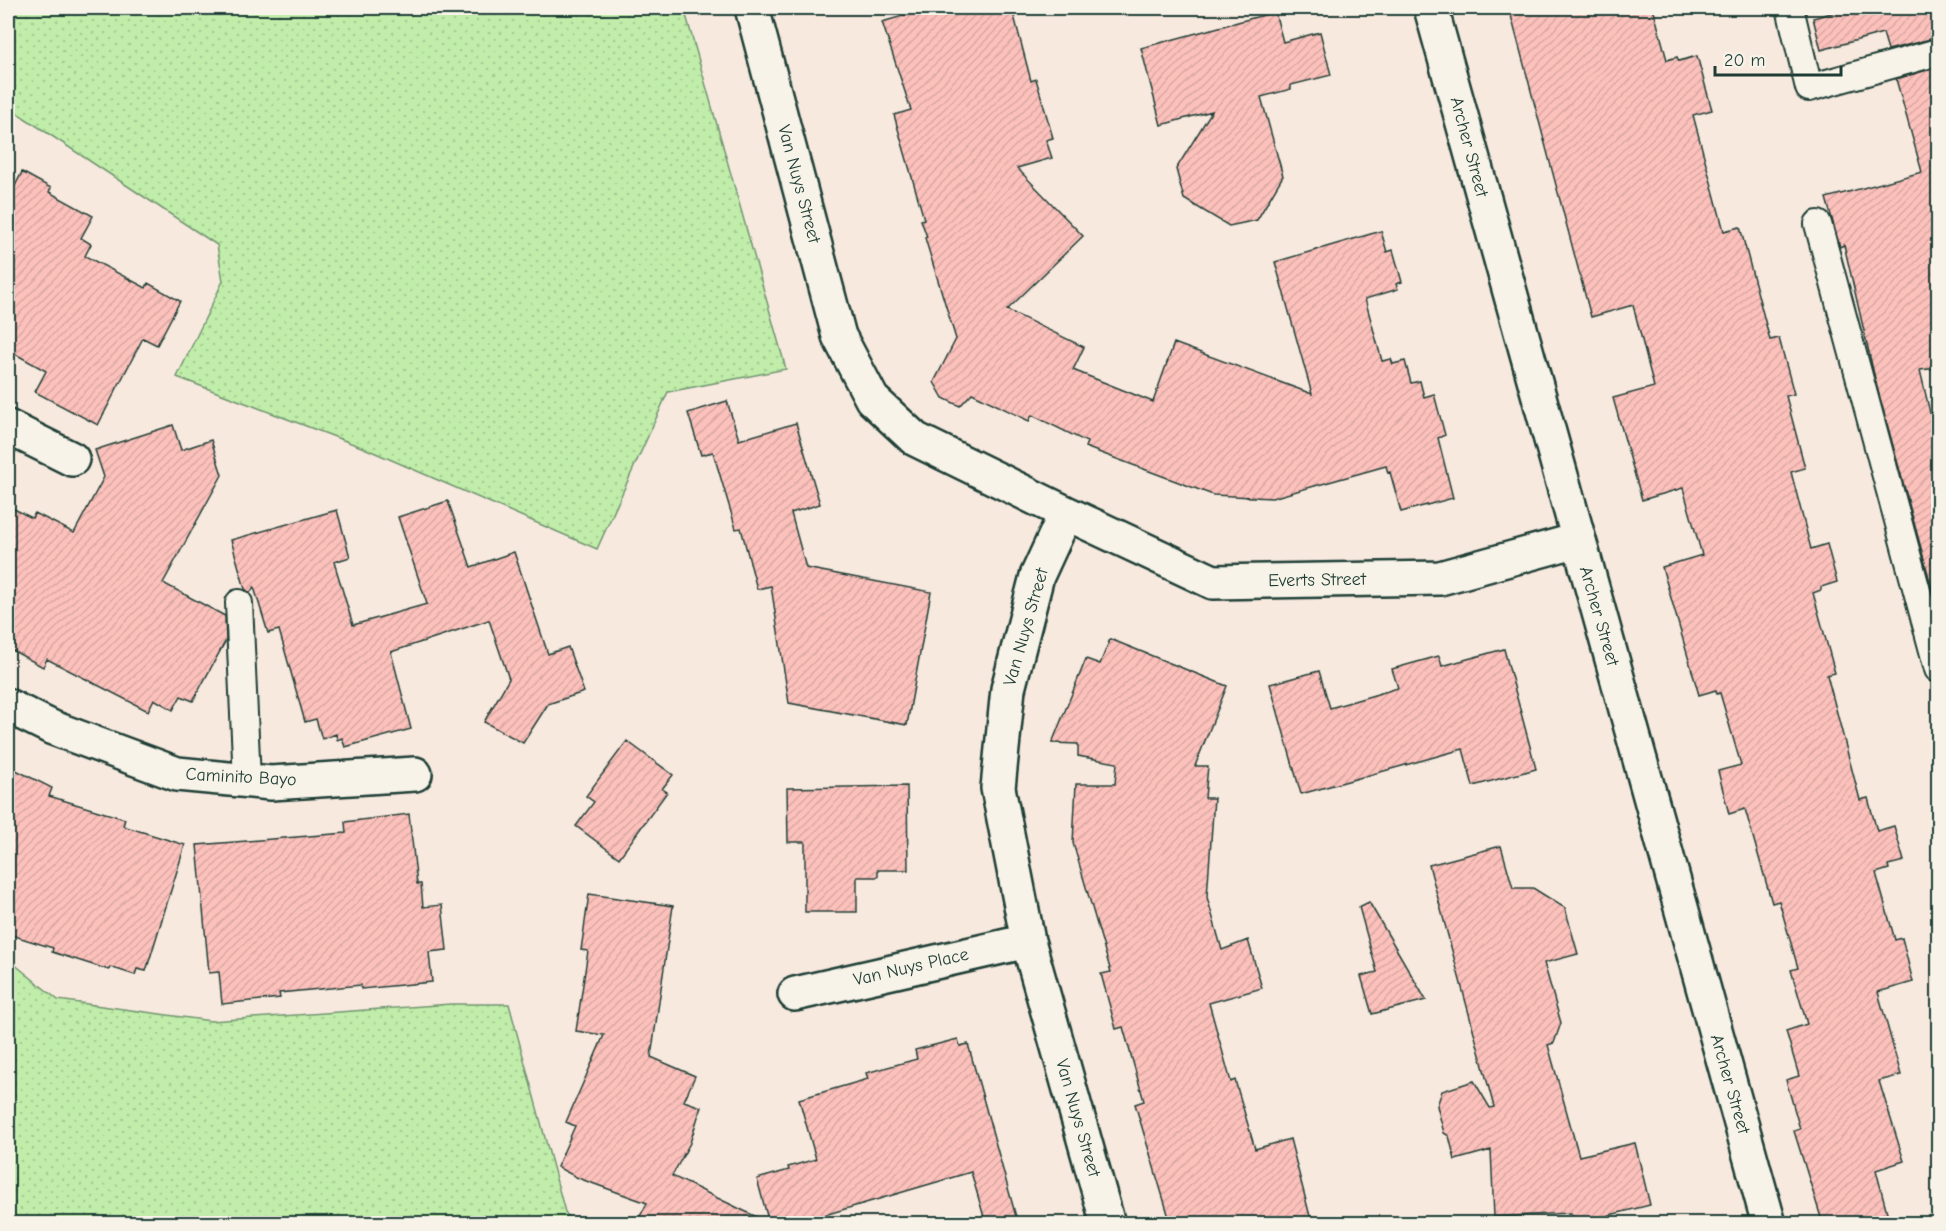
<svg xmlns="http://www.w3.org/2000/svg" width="1946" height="1231" font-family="'Comic Neue',sans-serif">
  <defs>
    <pattern id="grass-dots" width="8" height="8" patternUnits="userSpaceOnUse" patternTransform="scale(1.5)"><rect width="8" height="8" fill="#c1edaa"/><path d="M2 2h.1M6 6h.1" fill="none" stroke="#a5cc93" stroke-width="1.8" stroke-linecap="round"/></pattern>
    <pattern id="building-hatch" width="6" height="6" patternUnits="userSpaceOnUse" patternTransform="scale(1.5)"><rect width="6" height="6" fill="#fdc1bc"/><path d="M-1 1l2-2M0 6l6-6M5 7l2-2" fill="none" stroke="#d8a7a2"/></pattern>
  </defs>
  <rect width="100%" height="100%" fill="#f8e9df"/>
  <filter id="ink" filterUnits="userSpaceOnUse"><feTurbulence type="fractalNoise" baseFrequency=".0167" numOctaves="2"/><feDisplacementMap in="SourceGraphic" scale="12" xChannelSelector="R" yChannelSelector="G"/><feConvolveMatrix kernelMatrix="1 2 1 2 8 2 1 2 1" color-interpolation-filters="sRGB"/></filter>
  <g filter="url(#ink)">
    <path fill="url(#grass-dots)" stroke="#70956f" stroke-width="1.5" d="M 16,8 L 684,8 L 786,369 L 668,392 L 597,549 L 364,448 L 177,377 L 223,281 L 217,245 L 8,107 L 8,79 Z
      M 8,959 L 58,1000 L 211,1021 L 451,1004 L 509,1004 L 565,1212 L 573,1223 L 8,1223 Z"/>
    <path fill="url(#building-hatch)" stroke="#1f3d34" stroke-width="1.5" d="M 930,8 L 1012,8 L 1031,81 L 1036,79 L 1053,138 L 1046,140 L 1052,158 L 1017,168 L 1083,236 L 1007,310 L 1084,347 L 1073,370 L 1153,402 L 1174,343 L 1312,394 L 1275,262 L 1381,231 L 1387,252 L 1393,250 L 1402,282 L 1396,284 L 1398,289 L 1365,299 L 1382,361 L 1391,359 L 1393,364 L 1405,361 L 1411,383 L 1420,381 L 1424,397 L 1434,394 L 1445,435 L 1438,438 L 1453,498 L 1401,512 L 1390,472 L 1388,473 L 1386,466 L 1272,498 L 1213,495 L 1085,447 L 1087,442 L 1032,415 L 1029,421 L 972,393 L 960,406 L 943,398 L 934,382 L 956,339 L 925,238 L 927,237 L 921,220 L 924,219 L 894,115 L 911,110 L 882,22 Z
      M 1509,8 L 1653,8 L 1667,60 L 1677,57 L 1679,61 L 1697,56 L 1712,110 L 1693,115 L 1724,231 L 1740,227 L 1770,340 L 1779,338 L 1794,394 L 1786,396 L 1805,468 L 1791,472 L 1811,549 L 1827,544 L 1837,582 L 1821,587 L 1821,590 L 1813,593 L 1835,673 L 1827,675 L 1860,800 L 1868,798 L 1877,831 L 1894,826 L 1904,861 L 1888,865 L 1889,869 L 1876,873 L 1895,940 L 1902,938 L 1913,982 L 1878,992 L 1901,1075 L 1879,1081 L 1904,1161 L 1876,1170 L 1890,1224 L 1823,1224 L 1794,1131 L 1800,1129 L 1786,1080 L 1799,1076 L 1786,1031 L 1807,1024 L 1791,970 L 1798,968 L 1779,901 L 1772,903 L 1745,809 L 1729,814 L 1718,771 L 1741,765 L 1720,693 L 1717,694 L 1716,690 L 1699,695 L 1662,567 L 1702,555 L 1683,488 L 1642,500 L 1613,398 L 1654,387 L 1633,305 L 1591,317 Z
      M 1849,8 L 1938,8 L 1938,37 L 1888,50 L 1883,33 L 1821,50 L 1813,18 Z
      M 1275,12 L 1283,42 L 1320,32 L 1331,75 L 1291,85 L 1291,89 L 1261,97 L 1283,176 L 1257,220 L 1229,226 L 1184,199 L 1176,169 L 1212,111 L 1161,125 L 1141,48 Z
      M 1938,67 L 1938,368 L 1920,370 L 1938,447 L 1938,591 L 1933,592 L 1877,387 L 1844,245 L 1840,247 L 1826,198 L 1922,172 L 1896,79 Z
      M 22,172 L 51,188 L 49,192 L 93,216 L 81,238 L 91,244 L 85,256 L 146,288 L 148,283 L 180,301 L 157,345 L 143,338 L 98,425 L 35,392 L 46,371 L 8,350 L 8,200 Z
      M 727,401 L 739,440 L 796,423 L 820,504 L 791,513 L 806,568 L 931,592 L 907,725 L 789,703 L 771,586 L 757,589 L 741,528 L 736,529 L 713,452 L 701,455 L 688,413 Z
      M 173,425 L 181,450 L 211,440 L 222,475 L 163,583 L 225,616 L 226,640 L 193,701 L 181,696 L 173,710 L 154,699 L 148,711 L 47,659 L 43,667 L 8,648 L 8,506 L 32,518 L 35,513 L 74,533 L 104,477 L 95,450 Z
      M 448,501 L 471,567 L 514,552 L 548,654 L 568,647 L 584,692 L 548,704 L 523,743 L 484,722 L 509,679 L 489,620 L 391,652 L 411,729 L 345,747 L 342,738 L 337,740 L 336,734 L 322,739 L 316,719 L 305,722 L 279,630 L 268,633 L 254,587 L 250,593 L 245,589 L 231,540 L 337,510 L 350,557 L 334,562 L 353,625 L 427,604 L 398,517 Z
      M 1110,639 L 1227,686 L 1195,766 L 1208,766 L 1205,798 L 1214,798 L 1207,897 L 1222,950 L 1248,940 L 1262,988 L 1209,1003 L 1231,1082 L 1235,1080 L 1255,1149 L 1290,1139 L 1312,1224 L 1171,1224 L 1135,1104 L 1144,1101 L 1123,1027 L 1116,1029 L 1101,974 L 1111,972 L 1073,843 L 1076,784 L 1115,784 L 1117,763 L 1078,756 L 1078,744 L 1052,743 L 1086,659 L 1100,664 Z
      M 1504,649 L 1536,769 L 1473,786 L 1463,749 L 1301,794 L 1270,684 L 1319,671 L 1330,708 L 1398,688 L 1392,669 L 1439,656 L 1442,666 Z
      M 627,741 L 673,775 L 662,789 L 667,792 L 619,858 L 576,826 L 594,802 L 586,796 Z
      M 8,766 L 52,788 L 49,796 L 125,819 L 123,826 L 185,845 L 146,971 L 137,969 L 135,975 L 110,967 L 109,970 L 52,952 L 53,948 L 8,934 Z
      M 907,786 L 908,870 L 878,870 L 878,877 L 857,877 L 857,912 L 805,912 L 805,842 L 788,842 L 787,788 Z
      M 409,814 L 417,884 L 421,884 L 423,907 L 442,905 L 447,950 L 429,952 L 432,982 L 361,989 L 361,985 L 279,993 L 280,998 L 222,1004 L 219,972 L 209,973 L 197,845 L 346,833 L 345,822 Z
      M 1501,846 L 1513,888 L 1533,888 L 1565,908 L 1578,954 L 1544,963 L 1561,1023 L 1554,1043 L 1548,1045 L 1579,1156 L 1635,1143 L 1650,1205 L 1574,1224 L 1571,1213 L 1494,1217 L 1491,1150 L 1455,1160 L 1449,1136 L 1444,1133 L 1437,1106 L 1442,1091 L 1474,1081 L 1490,1108 L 1494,1107 L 1429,865 Z
      M 589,894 L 673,906 L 651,1057 L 695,1076 L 684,1101 L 701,1107 L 690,1143 L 672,1176 L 769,1223 L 757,1179 L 789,1170 L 788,1167 L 816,1159 L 799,1099 L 868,1079 L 866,1073 L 917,1059 L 915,1050 L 958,1039 L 960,1046 L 968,1044 L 1018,1224 L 986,1224 L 971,1172 L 794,1224 L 636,1224 L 647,1203 L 578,1178 L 557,1167 L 575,1126 L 566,1122 L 604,1035 L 576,1031 L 588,951 L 581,950 Z
      M 1369,902 L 1426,1000 L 1372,1014 L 1361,976 L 1377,972 L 1359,907 Z"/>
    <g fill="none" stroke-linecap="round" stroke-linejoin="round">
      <defs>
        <path id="lane" d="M 1790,8 L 1809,88 L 1938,52
          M 1818,224 L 1938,669
          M 239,603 L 247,781"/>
        <path id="street" d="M 752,8 L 839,336 L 872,399 L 915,439 L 1066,513 L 1213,582 L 1440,578 L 1578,540
          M 1431,8 L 1769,1224
          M 8,427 L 72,459
          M 1066,513 L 1037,576 L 1008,689 L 998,788 L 1028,941 L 1108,1224
          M 8,706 L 53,728 L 177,774 L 271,783 L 415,774
          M 795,994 L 1028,941"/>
      </defs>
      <use href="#lane" stroke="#1f3d34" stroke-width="30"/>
      <use href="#street" stroke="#1f3d34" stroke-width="38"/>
      <use href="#lane" stroke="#f7f3e8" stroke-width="26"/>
      <use href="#street" stroke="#f7f3e8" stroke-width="33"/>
    </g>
  </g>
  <g text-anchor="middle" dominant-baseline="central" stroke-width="4.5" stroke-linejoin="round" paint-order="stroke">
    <g font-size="18" fill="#1f3d34" stroke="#f7f3e8">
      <text transform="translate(1469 147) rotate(75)">Archer Street</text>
      <text transform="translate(799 184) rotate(75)">Van Nuys Street</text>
      <text transform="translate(1317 580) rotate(-1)">Everts Street</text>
      <text transform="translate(1599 616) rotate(74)">Archer Street</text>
      <text transform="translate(1026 627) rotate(-74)">Van Nuys Street</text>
      <text transform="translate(241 777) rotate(3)">Caminito Bayo</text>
      <text transform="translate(911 967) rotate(-13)">Van Nuys Place</text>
      <text transform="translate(1730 1084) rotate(74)">Archer Street</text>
      <text transform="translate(1078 1118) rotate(74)">Van Nuys Street</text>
    </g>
  </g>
  <rect width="1946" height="1231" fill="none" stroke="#f7f3e8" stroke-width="30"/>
  <rect x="15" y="15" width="1916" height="1201" fill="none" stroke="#1f3d34" stroke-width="2" filter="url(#ink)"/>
  <path d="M1715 66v9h126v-9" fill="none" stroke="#1f3d34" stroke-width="3"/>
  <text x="1724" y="66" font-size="18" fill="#1f3d34" stroke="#f7f3e8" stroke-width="4.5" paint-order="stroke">20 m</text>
</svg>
